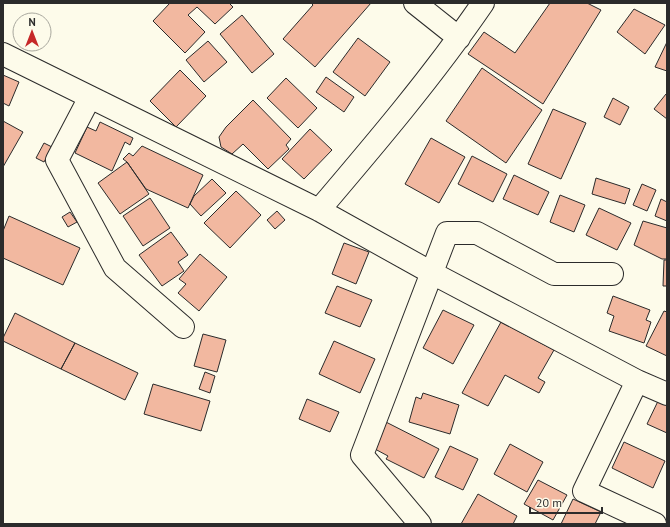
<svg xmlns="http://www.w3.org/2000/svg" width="670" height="527" font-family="'PT Sans',sans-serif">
  <rect width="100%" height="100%" fill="#fdfbea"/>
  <path fill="#f2b8a0" stroke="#2b2b2b" d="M 170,3 L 229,3 L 233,7 L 215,24 L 197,7 L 188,15 L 205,32 L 185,53 L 153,21 Z
    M 311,3 L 371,3 L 315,67 L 283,39 L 313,5 Z
    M 550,3 L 587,3 L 601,10 L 543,104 L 468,54 L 484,32 L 515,53 Z
    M 634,9 L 665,25 L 645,54 L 617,32 Z
    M 242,15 L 274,54 L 252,73 L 220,34 Z
    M 358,38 L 390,62 L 365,96 L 333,72 Z
    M 208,41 L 227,62 L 204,82 L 186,60 Z
    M 667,42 L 667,71 L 655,67 Z
    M 482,68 L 542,110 L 506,163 L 446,121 Z
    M 180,70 L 206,96 L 176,127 L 150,101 Z
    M 3,75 L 19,82 L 9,106 L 3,103 Z
    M 326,77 L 354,97 L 344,112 L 316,92 Z
    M 286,78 L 317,108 L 298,128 L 267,98 Z
    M 666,94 L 667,95 L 667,119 L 654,109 Z
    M 613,98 L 629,107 L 620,125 L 604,117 Z
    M 253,100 L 291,139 L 286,145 L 289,149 L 268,169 L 243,144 L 232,154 L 221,147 L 219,137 L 226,127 Z
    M 553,109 L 586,123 L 561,179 L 528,164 Z
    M 3,121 L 23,132 L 3,167 Z
    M 100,122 L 133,138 L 130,145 L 125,142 L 112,171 L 75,153 L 87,127 L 96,131 Z
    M 310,129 L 332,150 L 304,179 L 282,159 Z
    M 431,138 L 465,157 L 439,203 L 405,184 Z
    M 44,143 L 52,147 L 44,162 L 36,158 Z
    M 142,146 L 203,175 L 188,208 L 146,189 L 127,162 L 123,159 L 129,153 L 133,156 Z
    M 472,156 L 507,174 L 493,202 L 458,184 Z
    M 127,162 L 149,194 L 120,214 L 98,183 Z
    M 514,175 L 549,192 L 538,215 L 503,199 Z
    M 596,178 L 630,189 L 625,204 L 592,194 Z
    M 212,179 L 226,193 L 201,216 L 190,204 L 194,196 Z
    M 642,184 L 656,190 L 647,211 L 633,205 Z
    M 236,191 L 261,215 L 230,248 L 204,223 Z
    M 560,195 L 585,205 L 574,232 L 550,222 Z
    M 150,198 L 170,228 L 143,246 L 123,216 Z
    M 661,199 L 667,202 L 667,221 L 655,216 Z
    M 599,208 L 631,223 L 617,250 L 586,235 Z
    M 277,211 L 285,220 L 275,229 L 267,220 Z
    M 70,212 L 77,222 L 68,227 L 62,217 Z
    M 9,216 L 80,248 L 63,285 L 3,258 L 3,231 Z
    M 643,221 L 667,228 L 667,259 L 662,259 L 634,245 Z
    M 171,232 L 188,255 L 178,262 L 184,271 L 162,286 L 139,255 Z
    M 344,243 L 369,252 L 356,284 L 332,274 Z
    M 200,254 L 227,277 L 199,311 L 178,293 L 186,284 L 179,279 Z
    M 664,260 L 667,260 L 667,286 L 663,286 Z
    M 337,286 L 372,300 L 360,327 L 325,313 Z
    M 613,296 L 650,310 L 646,320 L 651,322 L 644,343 L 609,331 L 614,316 L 607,313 Z
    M 443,310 L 474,325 L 453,364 L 423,348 Z
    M 664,311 L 667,312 L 667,356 L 646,346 Z
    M 15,313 L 75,343 L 61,369 L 3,341 L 3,338 Z
    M 501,322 L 554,350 L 538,378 L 545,382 L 539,393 L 505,375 L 488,406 L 462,393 Z
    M 203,334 L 226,340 L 217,372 L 194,366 Z
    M 334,341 L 375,359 L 360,393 L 319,374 Z
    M 75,343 L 138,373 L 125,400 L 61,369 Z
    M 205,372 L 215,376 L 210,393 L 199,389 Z
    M 153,384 L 210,401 L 201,431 L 144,414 Z
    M 423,393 L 459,405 L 450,434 L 409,422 L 416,397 L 421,399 Z
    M 307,399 L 339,412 L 330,432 L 299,419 Z
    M 659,399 L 667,403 L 667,433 L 647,424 Z
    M 380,419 L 439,449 L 424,478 L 386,459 L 388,456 L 375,449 Z
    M 624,442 L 665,461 L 653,488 L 612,468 Z
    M 510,444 L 543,462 L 527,492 L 494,474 Z
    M 450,446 L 478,459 L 463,490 L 435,477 Z
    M 538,480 L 567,495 L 553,520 L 524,504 Z
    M 478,494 L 517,516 L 513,524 L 461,524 Z
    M 573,499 L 601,512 L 595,524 L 561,524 Z"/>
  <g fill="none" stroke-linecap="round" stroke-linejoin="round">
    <defs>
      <path id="minor" d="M 415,3 L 459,38
        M 3,54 L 319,210 L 432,273 L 637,381 L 667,394
        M 90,97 L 57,160 L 115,268 L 183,327
        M 319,210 C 376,143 433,76 483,3
        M 637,381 L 584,491 L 655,524
        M 420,524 L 362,455 L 447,233 L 477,233 L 554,274 L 612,274"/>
    </defs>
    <use href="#minor" stroke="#2b2b2b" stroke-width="24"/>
    <use href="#minor" stroke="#fdfbea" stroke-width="22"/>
  </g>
  <rect width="670" height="527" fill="none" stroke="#2b2b2b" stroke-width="8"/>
  <g transform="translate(32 32)"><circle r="19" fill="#fdfbea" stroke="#a9a89e"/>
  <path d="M0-3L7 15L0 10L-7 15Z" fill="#c62828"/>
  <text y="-6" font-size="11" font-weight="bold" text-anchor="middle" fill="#2b2b2b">N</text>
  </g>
  <path d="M530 507v6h72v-6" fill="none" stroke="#2b2b2b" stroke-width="2"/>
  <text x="536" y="507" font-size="12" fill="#2b2b2b" stroke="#fdfbea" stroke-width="3" paint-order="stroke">20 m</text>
</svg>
